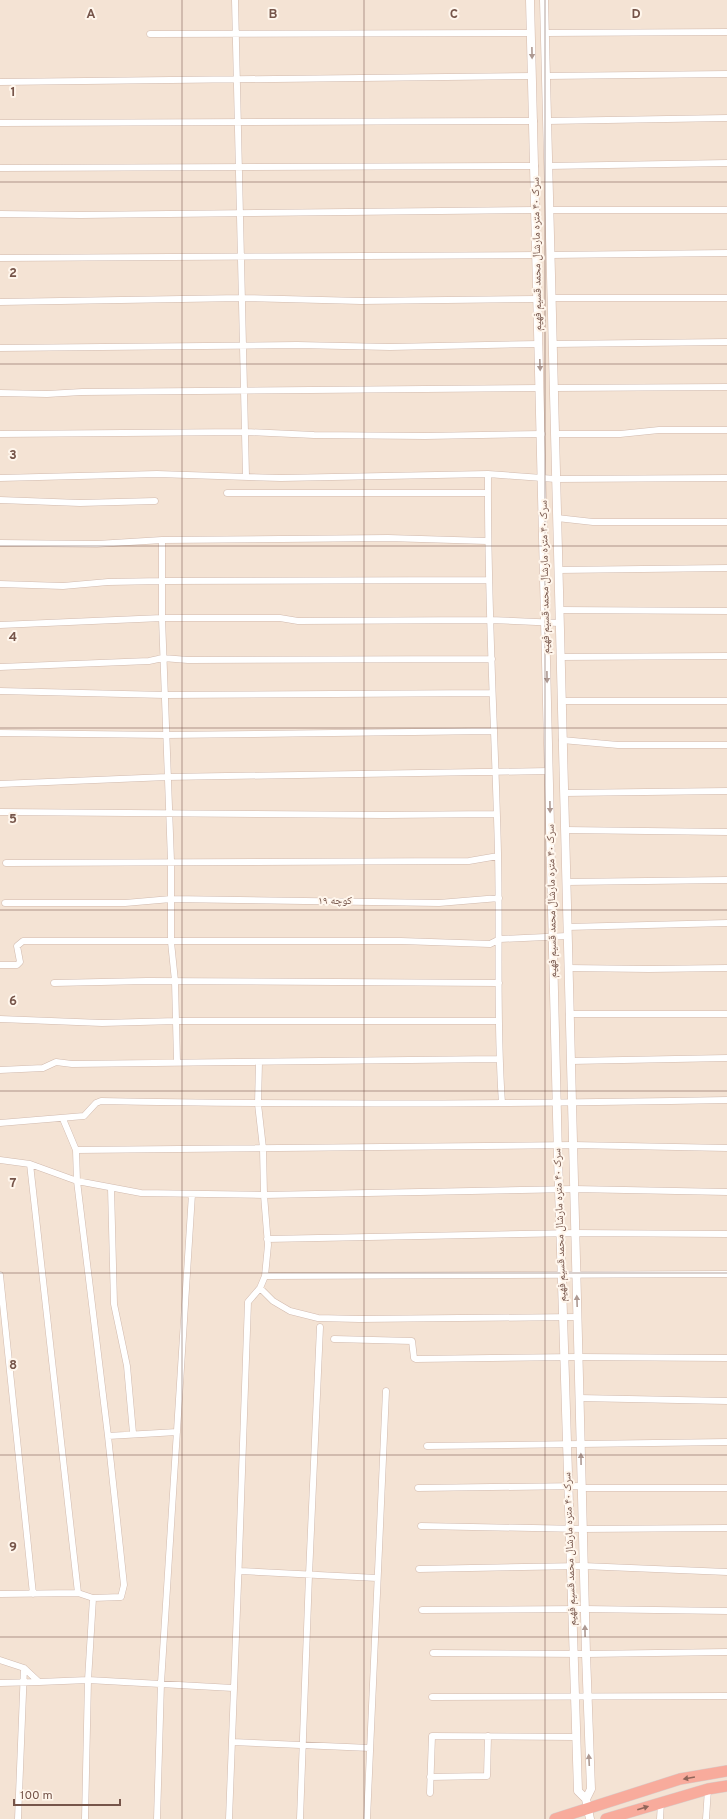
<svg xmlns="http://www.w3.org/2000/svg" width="727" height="1819" font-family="Overpass,'Noto Naskh Arabic',sans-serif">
  <rect width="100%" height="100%" fill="#fdf1e6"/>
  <path fill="#f4e3d4" d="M 0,0 L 727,0 L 727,1819 L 0,1819 Z"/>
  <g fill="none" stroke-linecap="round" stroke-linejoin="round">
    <defs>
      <path id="street" d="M 235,0 L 246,476
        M 545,33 L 727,32
        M 150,34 L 531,33
        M 546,76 L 727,74
        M 0,82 L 532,76
        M 547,121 L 727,118
        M 0,123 L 534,121
        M 548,166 L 727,163
        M 0,168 L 535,166
        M 549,210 L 727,210
        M 0,214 L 81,215 L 536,210
        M 550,255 L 727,253
        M 0,258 C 179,256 358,257 537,255
        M 551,298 L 727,298
        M 0,302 L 242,298 L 361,301 L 538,299
        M 553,344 L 727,342
        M 0,348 L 297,345 L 390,347 L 539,344
        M 554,388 L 727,387
        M 0,393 L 47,394 L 82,392 L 540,388
        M 0,434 L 246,432 L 314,435 L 425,436 L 542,434
        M 555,434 L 620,434 L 659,430 L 727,430
        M 488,474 C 487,600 495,727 498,853 C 500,937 496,1020 502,1103
        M 0,478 L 157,474 L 281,478 L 488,474 L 556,479 L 727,478
        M 227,493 L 488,493
        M 0,500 L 80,503 L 155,501
        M 557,518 L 593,522 L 727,522
        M 162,540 L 162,618 L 171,861 L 171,942 L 175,981 L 177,1061
        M 0,543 L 97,544 L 162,540 L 388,538 L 487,541
        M 558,570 L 727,568
        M 0,584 L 63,586 L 108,582 L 163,581 L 488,580
        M 559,610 L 727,611
        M 0,625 L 162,618 L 280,618 L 298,621 L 490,620 L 559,623
        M 560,657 L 727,656
        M 0,667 L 149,661 L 163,658 L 188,660 L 492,659
        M 0,691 L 165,695 L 492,693
        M 562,701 L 727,701
        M 0,733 L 166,735 L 493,731
        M 562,740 L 618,745 L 727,745
        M 0,784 L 167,777 L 549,771
        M 564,793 L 727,791
        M 0,812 L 385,815 L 497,814
        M 565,830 L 727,832
        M 6,863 L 469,861 L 498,856
        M 566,882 L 727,880
        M 5,903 L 125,903 L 171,899 L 439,903 L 499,898
        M 567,927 L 727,923
        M 0,965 L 17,965 L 20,962 L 17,946 L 23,941 L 401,941 L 490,944 L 500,939 L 567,936
        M 568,968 L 649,969 L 727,968
        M 54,983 L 147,981 L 499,983
        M 569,1014 L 727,1014
        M 0,1019 L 102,1023 L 177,1021 L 499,1021
        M 571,1061 L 727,1058
        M 0,1070 L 43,1068 L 56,1062 L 72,1064 L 499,1059
        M 63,1119 L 76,1150 L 77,1181 L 108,1436 L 124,1585 L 121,1597 L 93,1598
        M 0,1123 L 84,1116 L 96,1103 L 101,1101 C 310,1105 518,1104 727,1100
        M 76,1150 L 573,1145 L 727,1148
        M 0,1160 L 30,1164 L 77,1181 L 141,1193 L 264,1195 L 574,1189 L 727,1192
        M 30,1164 L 78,1593
        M 111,1188 L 114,1304 L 127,1366 L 133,1433
        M 267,1239 L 575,1233 L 727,1234
        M 0,1275 L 33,1594
        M 265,1276 L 727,1274
        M 260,1288 L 273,1301 L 290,1311 L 318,1318 L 359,1319 L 577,1317
        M 334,1339 L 412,1341 L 414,1358 L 416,1359 L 578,1357 L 727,1358
        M 579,1398 L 727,1401
        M 108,1436 L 177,1432
        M 427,1446 L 727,1442
        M 418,1488 L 581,1486
        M 581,1488 L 727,1488
        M 421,1526 L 582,1529 L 727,1528
        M 419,1569 L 583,1566 L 727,1572
        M 240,1571 L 377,1578
        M 0,1594 L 78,1593 L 93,1598 L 88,1680 L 85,1819
        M 422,1610 L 584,1609 L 727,1611
        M 433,1653 L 586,1654 L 727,1652
        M 0,1660 L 24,1668 L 39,1682 L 88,1680 L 233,1688
        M 0,1683 L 39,1682
        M 432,1697 L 727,1696
        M 232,1742 L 370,1748
        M 430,1777 L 487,1776 L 488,1736
        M 430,1793 L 432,1736 L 576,1737
        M 18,1819 L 24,1668
        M 157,1819 L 161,1683 L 192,1194
        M 229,1819 C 235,1647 243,1474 248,1302 L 260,1288 L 265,1276 L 268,1245 L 264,1195 L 263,1148 L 258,1104 L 259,1062
        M 300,1819 L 309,1575 L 320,1327
        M 367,1819 L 386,1391
        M 660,1819 L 661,1802
        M 706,1819 L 708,1789"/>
      <path id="secondary" d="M 530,0 L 558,1157 L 578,1791 L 586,1799 L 590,1819
        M 544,0 L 586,1654 L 591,1789 L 586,1799"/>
      <path id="highway" d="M 555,1819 L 680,1779 L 727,1771
        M 606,1819 L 708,1789 L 727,1786"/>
    </defs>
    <use href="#street" stroke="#d1baae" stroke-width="7"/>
    <use href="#secondary" stroke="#d4baac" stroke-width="9"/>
    <use href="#highway" stroke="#d9cfcc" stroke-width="12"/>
    <use href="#street" stroke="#fff" stroke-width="6"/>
    <use href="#secondary" stroke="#fff" stroke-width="8"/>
    <use href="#highway" stroke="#f8ab9c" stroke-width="11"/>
  </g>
  <defs><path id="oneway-solid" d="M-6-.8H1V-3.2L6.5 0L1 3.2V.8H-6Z"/></defs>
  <g fill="#ad9992">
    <use href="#oneway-solid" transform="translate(532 53) rotate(89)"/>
    <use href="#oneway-solid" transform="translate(540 365) rotate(88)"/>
    <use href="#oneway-solid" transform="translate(547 677) rotate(89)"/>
    <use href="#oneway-solid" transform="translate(550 807) rotate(89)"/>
    <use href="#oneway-solid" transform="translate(577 1301) rotate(-92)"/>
    <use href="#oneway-solid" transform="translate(581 1459) rotate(-91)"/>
    <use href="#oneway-solid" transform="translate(585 1631) rotate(-91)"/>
    <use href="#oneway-solid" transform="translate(589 1760) rotate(-93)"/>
  </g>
  <g fill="#90665a">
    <use href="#oneway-solid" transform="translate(689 1778) rotate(170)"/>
    <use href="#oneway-solid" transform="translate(643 1808) rotate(-17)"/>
  </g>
  <path fill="none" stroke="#76554a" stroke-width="1" stroke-opacity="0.55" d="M 182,0 L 182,1819M 364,0 L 364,1819M 545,0 L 545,1819M 0,182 L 727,182M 0,364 L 727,364M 0,546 L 727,546M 0,728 L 727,728M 0,910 L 727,910M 0,1091 L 727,1091M 0,1273 L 727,1273M 0,1455 L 727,1455M 0,1637 L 727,1637"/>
  <g text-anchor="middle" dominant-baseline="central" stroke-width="4" stroke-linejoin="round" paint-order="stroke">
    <g font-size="11" fill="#76554a" stroke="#fff6ec">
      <text transform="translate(537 254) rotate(-91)">سرک ۴۰ متره مارشال محمد قسیم فهیم</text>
      <text transform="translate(545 577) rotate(-91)">سرک ۴۰ متره مارشال محمد قسیم فهیم</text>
      <text x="335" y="901">کوچه ۱۹</text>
      <text transform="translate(552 901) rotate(-91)">سرک ۴۰ متره مارشال محمد قسیم فهیم</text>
      <text transform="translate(560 1225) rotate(-92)">سرک ۴۰ متره مارشال محمد قسیم فهیم</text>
      <text transform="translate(570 1549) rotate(-92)">سرک ۴۰ متره مارشال محمد قسیم فهیم</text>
    </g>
  </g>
  <g font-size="13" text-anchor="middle" font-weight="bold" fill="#76554a" stroke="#fff6ec" stroke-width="4" stroke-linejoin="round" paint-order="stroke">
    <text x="91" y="18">A</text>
    <text x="273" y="18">B</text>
    <text x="454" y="18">C</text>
    <text x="636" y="18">D</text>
    <text x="13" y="96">1</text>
    <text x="13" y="277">2</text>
    <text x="13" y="459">3</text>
    <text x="13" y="641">4</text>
    <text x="13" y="823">5</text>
    <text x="13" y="1005">6</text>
    <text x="13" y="1187">7</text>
    <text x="13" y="1369">8</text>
    <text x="13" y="1551">9</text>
  </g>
  <path d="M14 1799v6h106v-6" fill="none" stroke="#76554a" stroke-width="2"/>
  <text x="20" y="1799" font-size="12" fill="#76554a" stroke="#fff6ec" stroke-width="3" paint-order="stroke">100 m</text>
</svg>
